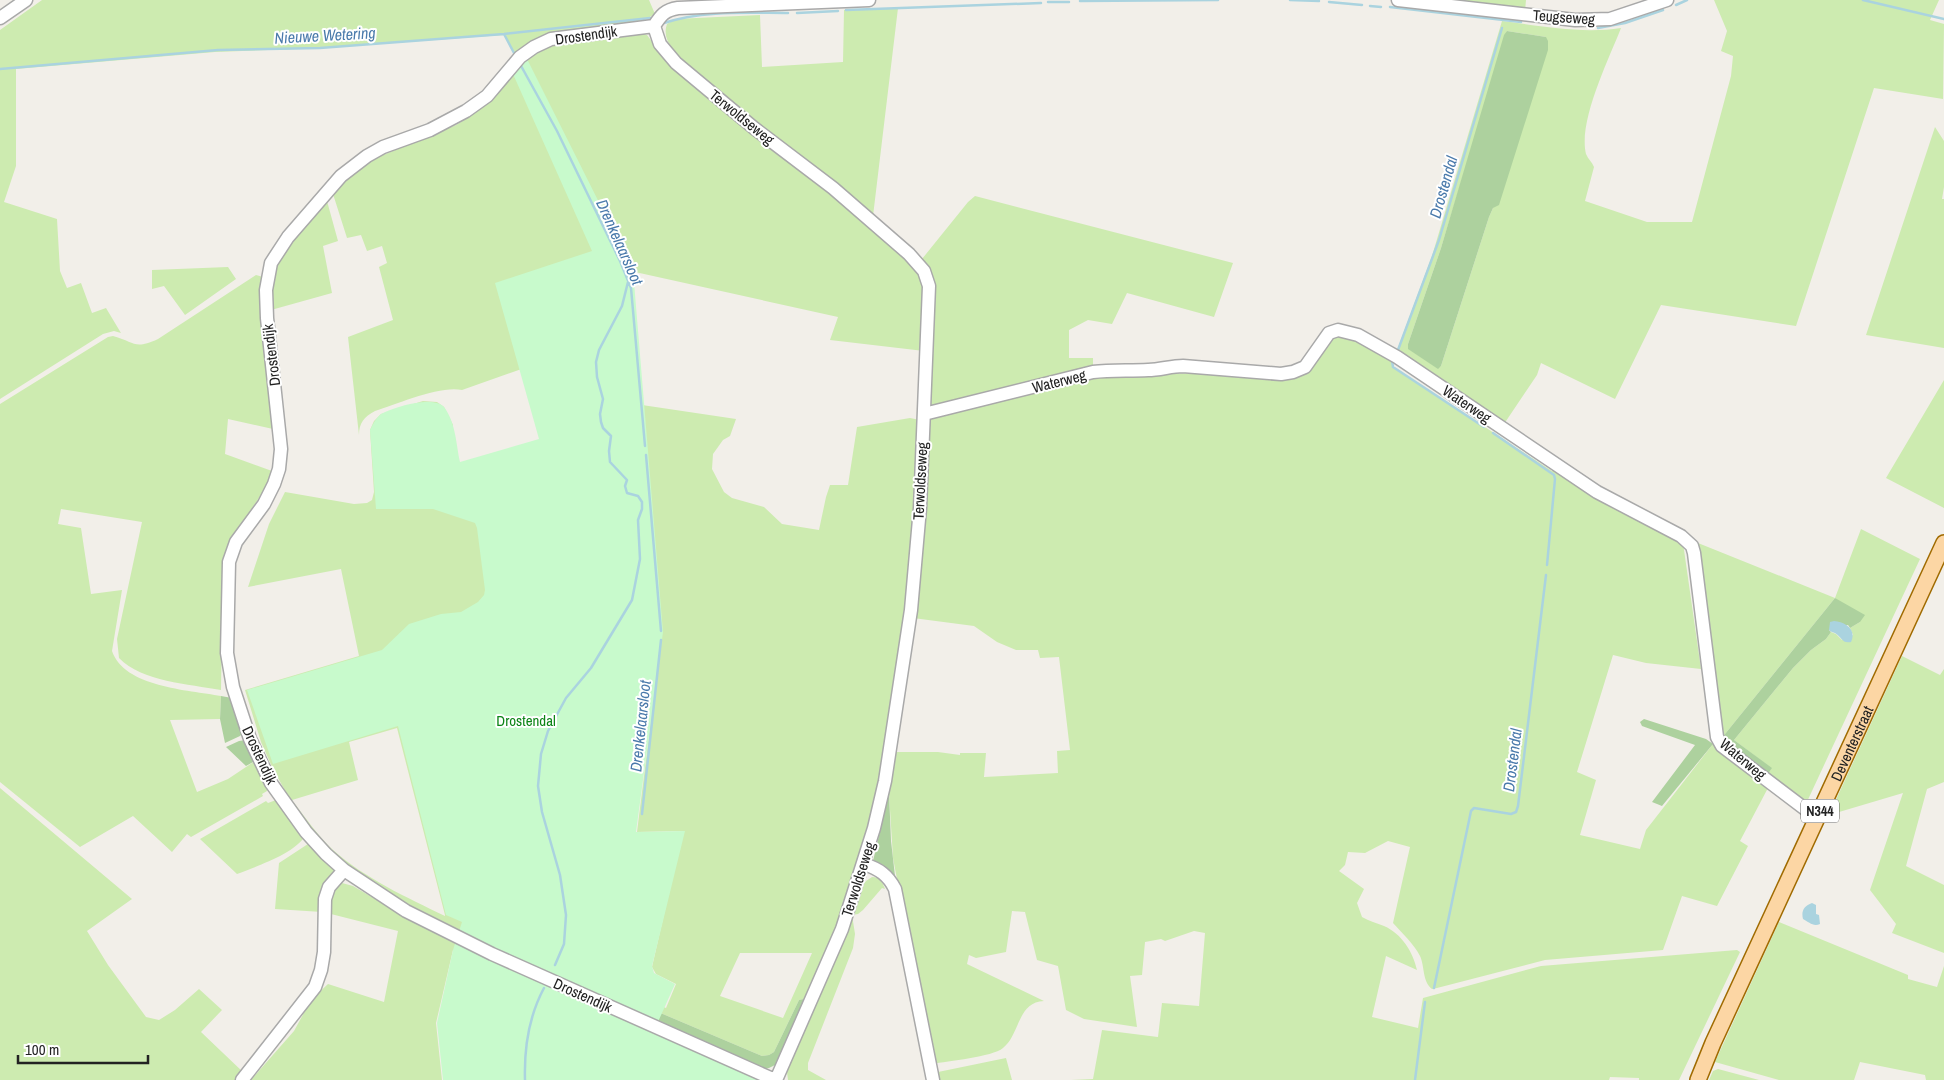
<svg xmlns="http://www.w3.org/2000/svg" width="1944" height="1080" font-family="'Archivo Narrow',sans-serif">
  <rect width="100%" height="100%" fill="#f2efe9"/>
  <path fill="#cdebb0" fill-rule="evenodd" d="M 42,0 L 649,0 L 655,14 L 648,18 L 636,22 L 560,31 L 548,34 L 514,54 L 504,35 L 322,48 L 215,52 L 16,69 L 16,166 L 4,202 L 57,219 L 60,271 L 67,288 L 81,283 L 92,313 L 106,308 L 121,333 L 114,331 L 103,334 L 0,399 L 0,30 Z
    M 1449,0 L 1526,0 L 1525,11 Z
    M 1714,0 L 1939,0 L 1930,20 L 1944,24 L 1943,99 L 1874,88 L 1796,326 L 1661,305 L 1615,399 L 1541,363 L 1537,375 L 1504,424 L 1396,353 L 1432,256 L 1502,21 C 1541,26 1582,34 1621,28 C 1609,59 1578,121 1586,154 C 1588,159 1592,162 1594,167 L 1585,201 L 1647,222 L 1692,222 L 1731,76 L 1733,56 L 1721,51 L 1727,31 ZM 1507,31 L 1546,37 L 1493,208 L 1489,217 L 1441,366 L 1438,368 L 1408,344 L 1441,248 Z
    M 898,8 L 873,216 L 685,64 C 676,53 661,40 667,24 L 675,19 L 760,15 L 762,67 L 843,62 L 844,10 Z
    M 641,33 L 647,35 L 656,47 L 916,265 L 925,284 L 924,351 L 830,340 L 838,317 L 635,272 L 631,275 L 492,949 L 421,913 L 368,882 L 322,845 L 293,805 L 272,767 L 261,742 L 245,690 L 359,656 L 341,569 L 248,587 L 269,524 L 285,492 L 354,504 L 367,503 L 372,500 L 374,492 L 370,430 L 374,421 L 381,414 L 423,401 L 437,402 L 444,407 L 453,425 L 448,475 L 543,455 L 533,365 L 462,390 C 441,385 397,404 375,411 C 364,417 359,423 359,435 L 348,337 L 393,320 L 379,267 L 387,263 L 382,246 L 367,251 L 361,235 L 347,238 L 333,194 L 347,179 L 371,160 L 456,125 L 469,117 L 487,103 L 528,57 L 549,45 ZM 397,728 L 445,915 L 445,916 C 406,897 366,879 333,850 C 317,835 305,817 292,800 L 358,780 L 349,742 Z
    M 1935,127 L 1944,141 L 1944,187 L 1942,199 L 1944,199 L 1944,348 L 1866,335 Z
    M 975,196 L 1233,263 L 1214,317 L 1127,293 L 1112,324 L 1088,320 L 1069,330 L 1069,358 L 1093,358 L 1093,370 L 929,409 L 922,259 L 968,202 Z
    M 327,201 L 338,241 L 323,246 L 332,293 L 271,310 C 271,300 270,288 273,278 C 280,248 307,224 327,201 Z
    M 228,267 L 236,279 L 185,315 L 164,286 L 152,289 L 152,270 Z
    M 256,275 L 263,277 L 261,306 L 273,429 L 228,419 L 225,454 L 272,471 L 264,490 L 240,527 L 222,627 L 221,690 C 189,684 142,682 119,658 L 117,639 L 142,522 L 61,509 L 58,524 L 81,528 L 91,594 L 122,590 L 112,651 C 124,687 188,690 221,696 L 220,719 L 170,720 L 197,792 L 228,779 L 255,761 L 269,784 L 267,791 L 262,794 L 263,796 L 191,837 L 187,834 L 172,852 L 133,816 L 80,847 L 0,782 L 0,404 L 108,337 L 113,336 C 135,342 134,350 158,339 Z
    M 1342,336 L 1352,338 L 1391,360 L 1392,366 L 1552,471 L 1557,471 L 1683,543 L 1701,669 L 1646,663 L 1613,655 L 1577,772 L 1596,780 L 1580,835 L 1640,849 L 1646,830 L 1713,744 L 1769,786 L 1740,841 L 1748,846 L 1717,906 L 1682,896 L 1663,950 L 1545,960 L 1437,988 L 1432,989 C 1422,981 1425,967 1420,956 C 1414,944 1402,933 1393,923 L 1410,847 L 1388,841 L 1365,853 L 1348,852 L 1345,865 L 1339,871 L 1364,889 L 1357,903 L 1362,917 C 1369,921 1377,923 1384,926 C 1402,934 1413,952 1417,970 L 1386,956 L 1372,1017 L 1418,1028 L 1423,998 L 1541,966 L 1737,950 L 1740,952 L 1679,1080 L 1639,1080 L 1639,1078 L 1610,1077 L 1609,1080 L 1071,1080 L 1093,1079 L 1102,1030 L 1158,1037 L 1162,1003 L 1199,1006 L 1205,933 L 1194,931 L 1165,941 L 1161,939 L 1145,942 L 1142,975 L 1130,976 L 1137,1027 L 1084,1019 L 1066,1010 L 1058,966 L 1037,960 L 1025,912 L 1012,911 L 1006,952 L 976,958 L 969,955 L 967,964 L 1044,1001 C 1017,1002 1020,1035 1003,1048 C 992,1057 948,1061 932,1064 L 893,858 L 889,793 L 896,752 L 938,752 L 960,755 L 960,753 L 986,753 L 984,777 L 1058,773 L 1057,751 L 1070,750 L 1059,657 L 1040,658 L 1038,650 L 1016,650 L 997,642 L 974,626 L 913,618 L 929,419 L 1098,377 L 1161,373 L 1206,374 L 1309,369 L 1328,347 L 1332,339 Z
    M 1944,380 L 1944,508 L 1886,478 Z
    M 642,405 L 736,419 L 730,436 L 723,440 L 713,454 L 712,469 L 724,492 L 732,498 L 764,507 L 782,524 L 819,530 L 826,497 L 830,485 L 848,485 L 857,427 L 910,418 L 920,420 L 910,586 L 878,784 L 868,827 L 835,933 L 808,998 L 799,1000 L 774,1052 L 769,1055 L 762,1056 L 618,995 L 496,938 L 666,1008 L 676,984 L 656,974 L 652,967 L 683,831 L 637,832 L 661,640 ZM 740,953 L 812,953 L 783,1018 L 720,996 Z
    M 1861,529 L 1920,559 L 1805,806 L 1766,776 L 1771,768 L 1734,740 L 1793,668 L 1811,650 L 1826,639 L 1831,632 L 1836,634 L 1842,640 L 1853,635 L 1850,628 L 1860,622 L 1835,598 L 1721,739 L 1694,553 L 1698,543 L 1835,598 Z
    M 1902,656 L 1940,675 L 1944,669 L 1944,782 L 1927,789 L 1906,866 L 1944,885 L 1944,953 L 1892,933 L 1896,924 L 1870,890 L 1903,793 L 1829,815 Z
    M 0,788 L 132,899 L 87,931 L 108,965 L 146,1017 L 159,1020 L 175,1010 L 199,989 L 222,1010 L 201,1032 L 244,1073 L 238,1080 L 0,1080 Z
    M 276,800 L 278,800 L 305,836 C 294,854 257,866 237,874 L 200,839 L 266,801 L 268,803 Z
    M 311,842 L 334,867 L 334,870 L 322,912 L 275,909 L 279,863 Z
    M 872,877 C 880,877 882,881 885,889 L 882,888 L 863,910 L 858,914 L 852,915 L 855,934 L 853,948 L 808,1063 L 808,1070 L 826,1080 L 788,1080 L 787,1072 L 789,1064 L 863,883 Z
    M 342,883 L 353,886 L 414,922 L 599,1019 L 453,950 L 436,1023 L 442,1080 L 251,1080 L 294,1031 L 311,1000 L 328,984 L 384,1002 L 398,931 L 327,913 L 334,887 Z
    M 1779,922 L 1908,975 L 1908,979 L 1937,987 L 1944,966 L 1944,1080 L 1926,1080 L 1925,1075 L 1860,1062 L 1854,1080 L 1779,1080 L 1715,1062 Z
    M 1006,1058 L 1012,1080 L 935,1080 L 938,1072 Z
    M 1718,1069 L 1759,1080 L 1709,1080 L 1713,1071 Z"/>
  <path fill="#add19e" d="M 1507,31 L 1546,37 L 1548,41 L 1548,50 L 1499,205 L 1493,208 L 1489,217 L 1441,366 L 1438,369 L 1408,349 L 1408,344 L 1441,248 L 1504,35 Z
    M 1835,598 L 1865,615 L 1860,622 L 1850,628 L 1848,625 L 1829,630 L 1831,632 L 1826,639 L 1811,650 L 1793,668 L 1734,740 L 1772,768 L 1766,776 L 1721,739 Z
    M 221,696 L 232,698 L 244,732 L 240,736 L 225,743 L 220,719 Z
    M 1644,719 L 1706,739 L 1713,744 L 1662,806 L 1652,802 L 1695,745 L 1642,726 L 1640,722 Z
    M 246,740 L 255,761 L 246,766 L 226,747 L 239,741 Z
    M 889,793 L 891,841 L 895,876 L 873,861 Z
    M 618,995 L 762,1056 L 769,1055 L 774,1052 L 799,1000 L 808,998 L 777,1064 L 769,1068 L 763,1069 L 609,1001 Z"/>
  <path fill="#c8facc" d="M 527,59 L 633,270 L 663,632 L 636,832 L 685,831 L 652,966 L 654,973 L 675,984 L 653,1033 L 755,1076 L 758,1080 L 443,1080 L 437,1023 L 453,950 L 462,922 L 446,915 L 398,726 L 273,764 L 247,690 L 382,650 L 409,624 L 441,614 L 461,612 L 478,602 L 484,595 L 485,590 L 477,528 L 475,523 L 433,509 L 376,509 L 370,430 C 373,424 376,418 381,414 C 393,407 434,395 444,407 C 456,423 456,444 460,462 L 539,439 L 495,283 L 592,251 L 513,74 Z"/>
  <path fill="#aad3df" d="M 1834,621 C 1845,622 1857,629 1851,642 C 1842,644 1842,637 1835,633 C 1833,632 1831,632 1829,630 L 1830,622 Z
    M 1812,903 L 1816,905 L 1816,914 L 1819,915 L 1820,924 C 1813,927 1809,922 1803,919 C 1801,911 1804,906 1812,903 Z"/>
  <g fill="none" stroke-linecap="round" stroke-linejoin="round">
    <path stroke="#aad3df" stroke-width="2.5" d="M 1290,0 L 1319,1
      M 1863,0 L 1944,19
      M 1080,1 L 1218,0
      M 1048,2 L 1069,2
      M 1329,2 L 1362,5
      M 1676,5 L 1687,0
      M 1370,6 L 1381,7
      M 1390,7 L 1521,22
      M 846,10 L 1041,3
      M 797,13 L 838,11
      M 664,23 C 703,10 747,13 788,13
      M 1598,28 L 1625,23 L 1663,10
      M 504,34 L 514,53
      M 520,64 L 557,131 L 620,261 L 631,288 L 645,446
      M 0,69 L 218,50 L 320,48 L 504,34 L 650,18
      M 1398,350 L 1439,240 L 1502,28
      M 1392,361 L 1393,367 L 1484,427
      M 1493,433 L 1554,475 L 1555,479 L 1547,565
      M 646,455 L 661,631
      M 642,814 L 661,640
      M 555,965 L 564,944 L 566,915 L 560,875 L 542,812 L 538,786 L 541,754 L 548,731 L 566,698 L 591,668 L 632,600 L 640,559 L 638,520 L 642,509 L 642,502 L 638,496 L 627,493 L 625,486 L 627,480 L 610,462 L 609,451 L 611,436 L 603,428 L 601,422 L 600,414 L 603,399 L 597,377 L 596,362 L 599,350 L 622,306 L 628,282
      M 1434,988 L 1471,811 L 1474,808 L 1511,814 L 1516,812 L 1518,806 L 1546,575
      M 525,1080 C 524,1048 529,1016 544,988
      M 1415,1080 L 1425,1002"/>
    <defs>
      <path id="minor" d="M 1398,0 L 1575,20 L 1610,19 L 1667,0
        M 0,18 L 26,0
        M 654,26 L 551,39 L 534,47 L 520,57 L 487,96 L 466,111 L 430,130 L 383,147 L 367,156 L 341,176 L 288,237 L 271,263 L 266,290 L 267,318 L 281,449 L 279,469 L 274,484 L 264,504 L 236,542 L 229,562 L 227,653 L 233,687 L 250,739 L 271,783 L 306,832 L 326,854 L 344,870 L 406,911 L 492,954 L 775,1080
        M 924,414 L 1093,372 C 1111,370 1129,371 1148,370 C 1160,370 1171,366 1183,366 L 1281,374 L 1293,372 L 1305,367 L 1329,333 L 1338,330 L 1358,335 L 1397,357 L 1597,492 L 1681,536 L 1692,546 L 1694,553 L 1717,737 L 1722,746 L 1817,818
        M 864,864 C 879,869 888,875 895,889 L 933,1080
        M 242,1080 L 315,987 L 321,970 L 324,952 L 325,899 L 329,887 L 344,870
        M 776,1080 L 842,929 L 874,828 L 885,781 L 911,610 L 920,508 L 929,286 L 924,271 L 909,254 L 833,188 L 754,128 L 676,63 L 660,44 L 654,26 C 661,15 665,10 678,8 L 869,0"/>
      <g id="major">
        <path id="s1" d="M 1698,1080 L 1713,1043 L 1944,543"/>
      </g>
    </defs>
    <use href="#minor" stroke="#a9a9a9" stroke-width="15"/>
    <use href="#major" stroke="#a06b00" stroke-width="18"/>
    <use href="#minor" stroke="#fff" stroke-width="12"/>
    <use href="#major" stroke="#fcd6a4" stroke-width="15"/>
  </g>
  <g text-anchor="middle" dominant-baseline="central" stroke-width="4" stroke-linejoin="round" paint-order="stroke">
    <rect fill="#fff" stroke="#646464" stroke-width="1" x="1801" y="799.5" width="38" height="23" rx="4"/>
    <g font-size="14" font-weight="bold" fill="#222">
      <text x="1820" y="811">N344</text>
    </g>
    <g font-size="15" fill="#222" stroke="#fff">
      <text transform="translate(1564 17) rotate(4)">Teugseweg</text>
      <text transform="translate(586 35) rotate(-8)">Drostendijk</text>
      <text transform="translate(742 117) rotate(39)">Terwoldseweg</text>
      <text transform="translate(271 355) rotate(-97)">Drostendijk</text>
      <text transform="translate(1059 381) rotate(-14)">Waterweg</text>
      <text transform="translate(1467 404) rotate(34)">Waterweg</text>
      <text transform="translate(920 481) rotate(-87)">Terwoldseweg</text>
      <text stroke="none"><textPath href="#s1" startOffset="370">Deventerstraat</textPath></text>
      <text transform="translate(260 755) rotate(65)">Drostendijk</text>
      <text transform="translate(1743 759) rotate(40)">Waterweg</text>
      <text transform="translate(858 879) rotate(-72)">Terwoldseweg</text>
      <text transform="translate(583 995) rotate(24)">Drostendijk</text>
    </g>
    <g font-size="15" fill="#0c8416" stroke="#fff">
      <text x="526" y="720">Drostendal</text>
    </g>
    <g font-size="16" font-style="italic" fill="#4a7aab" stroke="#fff">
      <text transform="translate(325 35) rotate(-3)">Nieuwe Wetering</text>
      <text transform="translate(1443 187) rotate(-74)">Drostendal</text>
      <text transform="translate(620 242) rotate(66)">Drenkelaarsloot</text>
      <text transform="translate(640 726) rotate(-84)">Drenkelaarsloot</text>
      <text transform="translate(1512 760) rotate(-83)">Drostendal</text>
    </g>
  </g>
  <path d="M18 1055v8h130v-8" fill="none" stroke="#222222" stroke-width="2.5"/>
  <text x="25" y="1055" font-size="15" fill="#222222" stroke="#ffffff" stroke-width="4" paint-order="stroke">100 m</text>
</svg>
